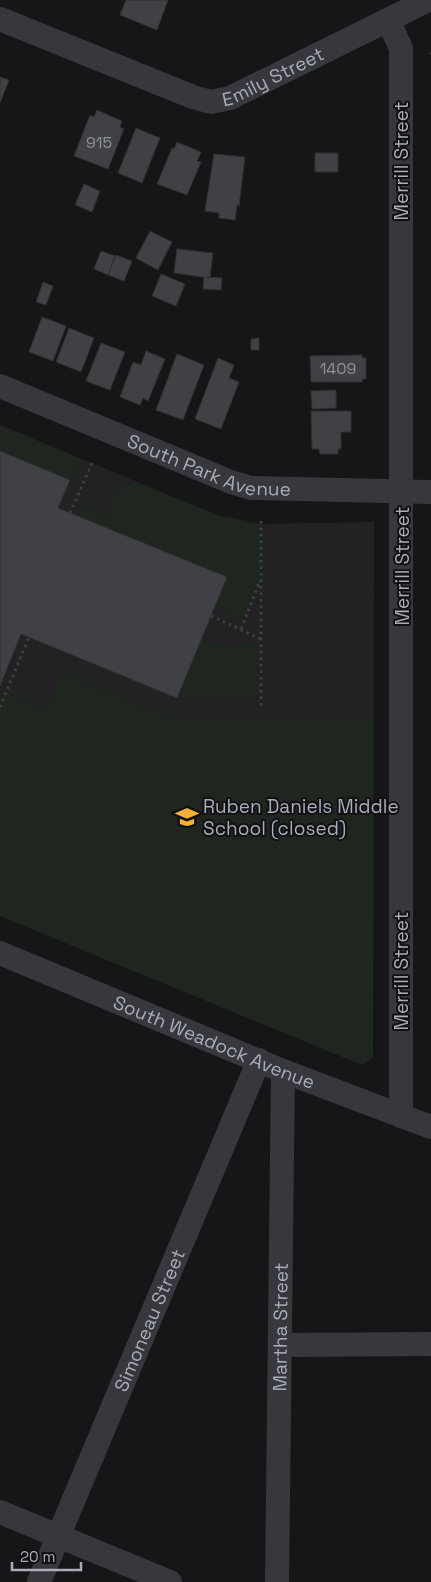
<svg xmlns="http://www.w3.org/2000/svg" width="431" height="1582" font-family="'Space Grotesk',sans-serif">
  <rect width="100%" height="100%" fill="#161618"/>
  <path fill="#222225" d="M 0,425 L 220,516 L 262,524 L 374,522 L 373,1057 L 362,1065 L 0,916 Z"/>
  <path fill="#1e261f" d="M 0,425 L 79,458 L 70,480 L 0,451 Z
    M 135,482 L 220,516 L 261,525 L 261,580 L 244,620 L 214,608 L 227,577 L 78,516 L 82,506 L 107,517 L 116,493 Z
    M 200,643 L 258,646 L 257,697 L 177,698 Z
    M 62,673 L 172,719 L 373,718 L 373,1057 L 362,1065 L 0,916 L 0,707 L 6,693 L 47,710 Z"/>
  <path fill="#404145" stroke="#303034" d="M 126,0 L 168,0 L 157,30 L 120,15 Z
    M 0,77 L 9,80 L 0,103 Z
    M 97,110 L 122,121 L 120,127 L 124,129 L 108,169 L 74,156 L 90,115 L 94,117 Z
    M 136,128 L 160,138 L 142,183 L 118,173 Z
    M 177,142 L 201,152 L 197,161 L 201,162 L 187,195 L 157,184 L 172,148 L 174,149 Z
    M 315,153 L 338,153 L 338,172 L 315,172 Z
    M 214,154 L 245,157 L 239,206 L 237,205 L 235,220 L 219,218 L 219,213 L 205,211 Z
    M 84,184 L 100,191 L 92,212 L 75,205 Z
    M 150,231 L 172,242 L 158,270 L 136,258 Z
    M 177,249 L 213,253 L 210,278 L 174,273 Z
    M 101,251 L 115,256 L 108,275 L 94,269 Z
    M 116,255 L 132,261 L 124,281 L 108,275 Z
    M 161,274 L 185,284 L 176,306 L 152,296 Z
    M 204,277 L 222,278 L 221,290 L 203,289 Z
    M 43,282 L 53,286 L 46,305 L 36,302 Z
    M 42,317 L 66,326 L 53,361 L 29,352 Z
    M 69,328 L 94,338 L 81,372 L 56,362 Z
    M 259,338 L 259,350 L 251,350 L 251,339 Z
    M 101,343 L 125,352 L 110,390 L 86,381 Z
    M 146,351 L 165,359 L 148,401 L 143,398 L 140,405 L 120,397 L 133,362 L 141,365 Z
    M 177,354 L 204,365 L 183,420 L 156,410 Z
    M 362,355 L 362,358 L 366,358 L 366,379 L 362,379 L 362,382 L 311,382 L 310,356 Z
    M 218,358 L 234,365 L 229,378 L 239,382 L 221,429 L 195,419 Z
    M 336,390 L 336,408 L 312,409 L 311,391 Z
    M 311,411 L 351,411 L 351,432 L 341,432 L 341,449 L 338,449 L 338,454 L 320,454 L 319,449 L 312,449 Z
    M 0,451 L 70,480 L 58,508 L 227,577 L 177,698 L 21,634 L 0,686 Z"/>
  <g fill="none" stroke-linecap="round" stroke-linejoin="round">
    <path stroke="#3d3f44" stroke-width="3" stroke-dasharray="2.5 4" stroke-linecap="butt" d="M 430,54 L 431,53
      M 70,513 L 93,461
      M 261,521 L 261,707
      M 211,616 L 261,639
      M 241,629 L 260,581
      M 0,707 L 29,637"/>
    <g stroke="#37383d" stroke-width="24">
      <path id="s1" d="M 0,19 L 193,97 L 211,102 L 230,98 L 428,0"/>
      <path d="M 388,20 L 401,48 L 401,1116"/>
      <path id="s2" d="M 0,386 L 231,482 L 251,488 L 431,492"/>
      <path id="s3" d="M 0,953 L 283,1071 L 431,1127"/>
      <path d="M 281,1345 L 431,1344"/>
      <path d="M 0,1512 L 170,1582"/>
      <path id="s4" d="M 39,1582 L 259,1060"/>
      <path id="s5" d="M 277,1582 L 283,1071"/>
    </g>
  </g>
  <defs>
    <symbol id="school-bare" viewBox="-9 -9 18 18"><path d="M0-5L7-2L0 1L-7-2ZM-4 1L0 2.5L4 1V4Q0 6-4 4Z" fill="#f2b134" stroke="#111113" stroke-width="2.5" paint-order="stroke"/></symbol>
  </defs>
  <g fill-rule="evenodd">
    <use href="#school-bare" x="171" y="801" width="32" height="32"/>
  </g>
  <g text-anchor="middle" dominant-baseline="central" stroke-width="4" stroke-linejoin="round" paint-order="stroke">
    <g font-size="16" fill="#8e929b">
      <text x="99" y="142">915</text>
      <text x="338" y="368">1409</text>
    </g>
    <g font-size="19" fill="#a8adb8" stroke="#111113">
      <text stroke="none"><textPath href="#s1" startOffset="294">Emily Street</textPath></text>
      <text transform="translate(401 161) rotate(-90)">Merrill Street</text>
      <text stroke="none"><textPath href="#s2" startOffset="225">South Park Avenue</textPath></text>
      <text transform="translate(402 566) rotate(-90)">Merrill Street</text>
      <text transform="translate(401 971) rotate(-90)">Merrill Street</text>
      <text stroke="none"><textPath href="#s3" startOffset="232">South Weadock Avenue</textPath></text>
      <text stroke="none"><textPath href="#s4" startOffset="284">Simoneau Street</textPath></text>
      <text stroke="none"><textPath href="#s5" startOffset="255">Martha Street</textPath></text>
    </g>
    <g font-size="19" fill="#a8adb8" stroke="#111113" text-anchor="start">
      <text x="203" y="806">Ruben Daniels Middle<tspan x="203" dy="22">School (closed)</tspan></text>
    </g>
  </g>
  <path d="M12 1562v8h69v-8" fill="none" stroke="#a8adb8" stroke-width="2.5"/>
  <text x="20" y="1562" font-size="15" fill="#a8adb8" stroke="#111113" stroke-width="4" paint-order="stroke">20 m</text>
</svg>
